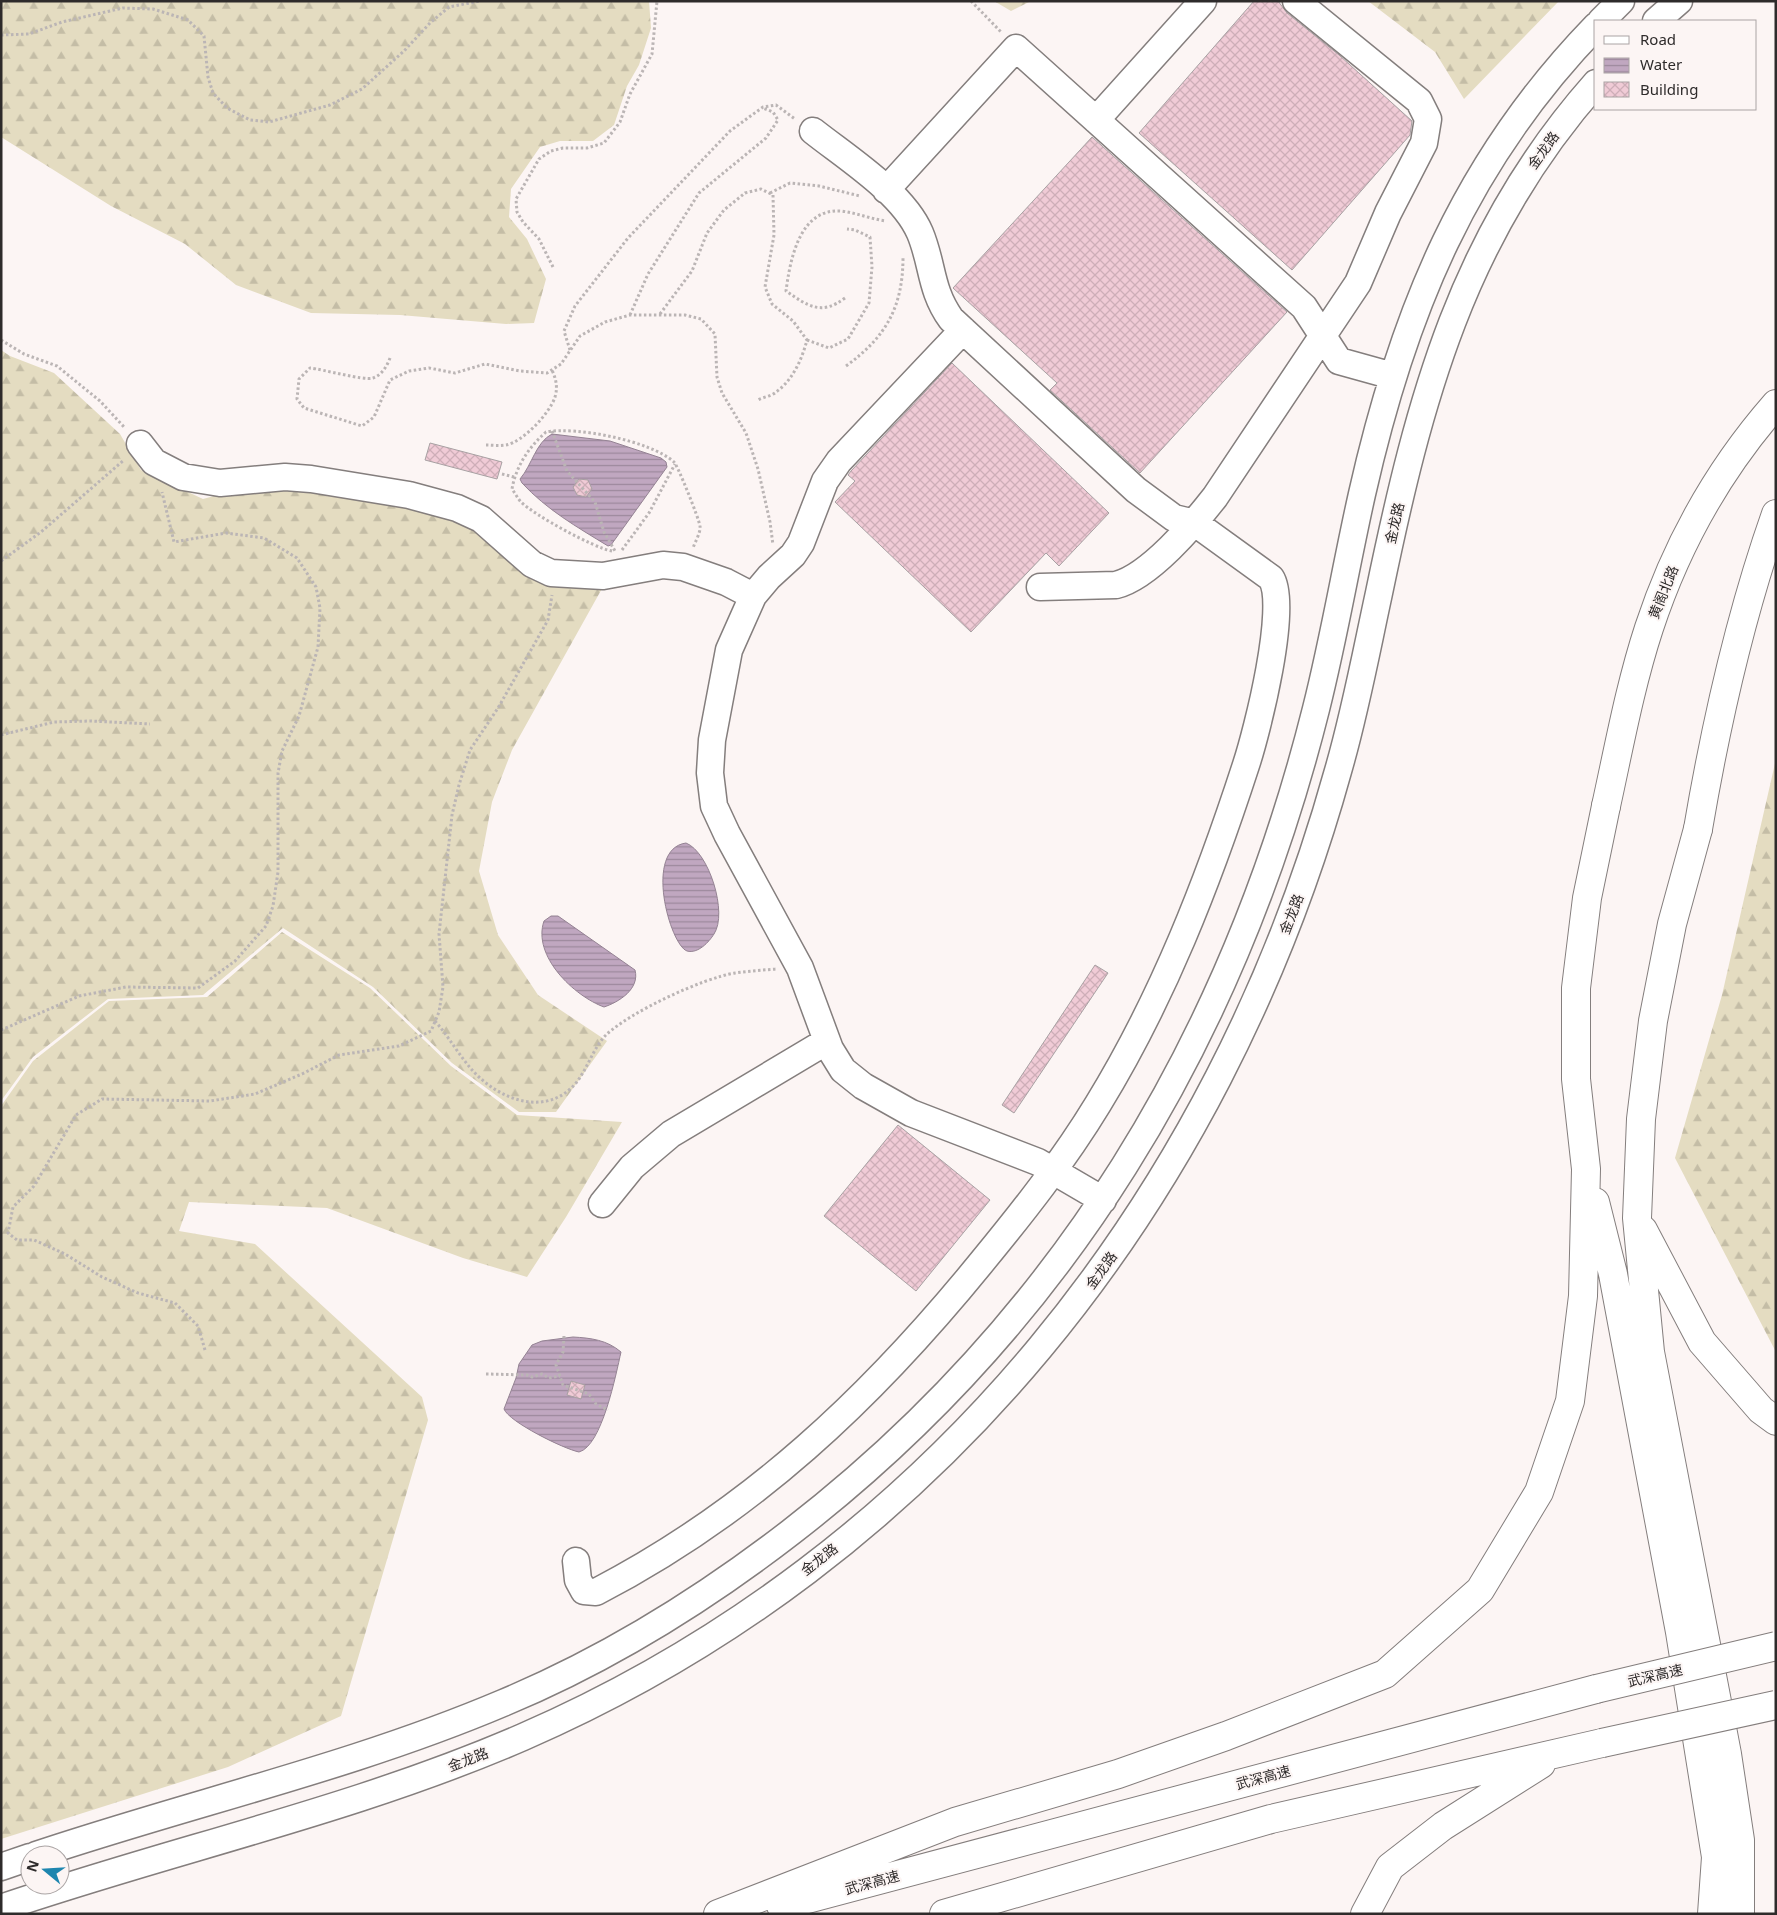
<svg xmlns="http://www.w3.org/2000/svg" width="1777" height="1915" font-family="'Noto Sans','Noto Sans SC',sans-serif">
  <defs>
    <pattern id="forest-firs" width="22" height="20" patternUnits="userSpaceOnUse" patternTransform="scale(1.25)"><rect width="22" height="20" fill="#e4dcc1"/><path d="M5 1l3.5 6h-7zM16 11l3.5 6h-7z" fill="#c4bda6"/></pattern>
    <pattern id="water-rules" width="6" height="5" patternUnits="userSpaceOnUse" patternTransform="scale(1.25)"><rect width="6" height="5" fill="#c0a7c0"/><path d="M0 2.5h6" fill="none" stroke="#9c889c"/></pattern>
    <pattern id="building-cross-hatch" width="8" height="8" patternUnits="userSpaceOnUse" patternTransform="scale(1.25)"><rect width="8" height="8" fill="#f0cbd6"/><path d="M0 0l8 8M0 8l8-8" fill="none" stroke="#ceaeb8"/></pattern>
  </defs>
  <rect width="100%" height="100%" fill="#fcf5f4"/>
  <path fill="url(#forest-firs)" d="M 1,1 L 649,1 L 651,28 L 639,65 L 627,86 L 614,125 L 593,141 L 560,141 L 540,147 L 511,189 L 509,217 L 527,239 L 546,279 L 534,323 L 506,324 L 400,315 L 311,313 L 236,285 L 185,244 L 111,206 L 1,137 Z
    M 994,1 L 1031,1 L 1011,11 Z
    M 1368,1 L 1559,1 L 1464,99 L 1435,52 Z
    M 1,350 L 10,356 L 54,373 L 120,434 L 141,470 L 203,499 L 240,489 L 285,487 L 429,506 L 604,585 L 512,750 L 492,802 L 479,871 L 498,935 L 538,995 L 607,1041 L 556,1112 L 519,1112 L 452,1063 L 373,987 L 283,928 L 203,995 L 108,999 L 33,1057 L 1,1101 Z
    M 1776,759 L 1776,1352 L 1675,1158 L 1722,995 Z
    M 282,932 L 370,988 L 451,1066 L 517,1115 L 622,1122 L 566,1217 L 527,1277 L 463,1258 L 327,1208 L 189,1202 L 179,1231 L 255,1244 L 422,1397 L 428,1420 L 341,1716 L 228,1767 L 1,1839 L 1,1106 L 33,1061 L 109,1001 L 207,997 Z"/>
  <path fill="url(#water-rules)" stroke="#948293" d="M 552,434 L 610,441 L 661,458 L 666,462 L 667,467 L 611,545 L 608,546 C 577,527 547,510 522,483 L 520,479 C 532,465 536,442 552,434 Z
    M 686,843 C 709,852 728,913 714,934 C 709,942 698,954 687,951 C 670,945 643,849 686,843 Z
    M 551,916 L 558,916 L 635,970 C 640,989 619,1002 604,1007 C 574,996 532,956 544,921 Z
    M 573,1337 C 591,1338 607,1340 621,1352 C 616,1374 602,1446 579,1452 C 564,1449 509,1422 504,1409 L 516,1378 L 519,1364 L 532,1345 L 542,1341 Z"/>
  <path fill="url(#building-cross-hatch)" stroke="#a8a1a3" d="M 1254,1 L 1278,1 L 1287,13 L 1339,55 L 1412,121 L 1410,135 L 1292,270 L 1139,133 Z
    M 1092,137 L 1287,312 L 1140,473 L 1050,390 L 1057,383 L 953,288 Z
    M 952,363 L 1109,513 L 1059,566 L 1046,553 L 971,632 L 835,502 L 855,481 L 848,475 L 851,471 Z
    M 430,443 L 502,462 L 497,479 L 425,460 Z
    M 579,479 L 588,480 L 592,489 L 586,497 L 577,495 L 573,487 Z
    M 1095,965 L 1108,973 L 1014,1113 L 1002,1105 Z
    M 898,1125 L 990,1200 L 916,1291 L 824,1216 Z
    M 571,1381 L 585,1385 L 581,1399 L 567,1395 Z"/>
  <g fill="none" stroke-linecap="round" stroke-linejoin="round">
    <defs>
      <path id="minor" d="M 1601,21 L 1621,1
        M 1656,21 L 1679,1
        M 1096,120 L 1203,1
        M 886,190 L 1016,48 L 1304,307 L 1339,361 L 1393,376
        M 963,330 L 839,461 L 825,481 L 801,543 L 793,555 L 769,577 L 753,596 L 729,650 L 712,740 L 710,773 L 714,806 L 727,834 L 800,968 L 830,1049 L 843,1070 L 863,1086 L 911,1113 L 1038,1162 L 1103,1200
        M 140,444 L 154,462 L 183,477 L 220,483 L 285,477 L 311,479 L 409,495 L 457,508 L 481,519 L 532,564 L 551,573 L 603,576 L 663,565 L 683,567 L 726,582 L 753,596
        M 1040,587 L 1116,585 C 1149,577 1194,524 1215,497 L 1358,283 L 1388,213 L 1424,143 L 1428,119 L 1419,101 L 1296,1
        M 602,1204 L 632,1167 L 671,1134 L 827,1041
        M 576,1561 L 578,1580 L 584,1591 L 596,1592 C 752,1511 871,1398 981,1263 C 1023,1212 1064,1160 1098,1104 C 1163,998 1208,882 1246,765 C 1257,732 1289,605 1271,578 L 1195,523 L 1174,518 L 1136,490 L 951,319 C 930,290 933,264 920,233 C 903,193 847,158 813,131
        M 36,1855 C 191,1803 352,1767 503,1703 C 606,1660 703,1600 791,1532 C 1063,1322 1233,1040 1316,709 C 1334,638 1346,565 1362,494 C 1403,312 1465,161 1596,26
        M 1,1867 L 30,1857
        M 1,1908 C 174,1849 355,1810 523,1737 C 934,1558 1219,1200 1338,771 C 1355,713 1366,653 1379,593 C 1419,400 1462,234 1596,83"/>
      <path id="major" d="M 1606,806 C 1619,747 1630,686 1649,628 C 1676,546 1719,469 1776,404
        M 1698,829 C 1716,723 1740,616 1776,514"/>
      <path id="highway" d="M 1698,829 L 1672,924 L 1653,1021 L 1641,1119 L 1637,1218 L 1650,1352 L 1727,1754 L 1740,1840 L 1740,1914
        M 1595,1202 L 1613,1274 L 1680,1632 L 1716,1857 L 1712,1914
        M 1643,1230 L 1702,1342 L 1761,1410 L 1776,1421
        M 781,1906 L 1596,1689
        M 718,1914 L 955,1822 L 1118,1774 L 1226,1736 L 1385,1674 L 1480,1590 L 1539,1492 L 1570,1401 L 1583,1296 L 1586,1169 L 1576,1079 L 1576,988 L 1587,898 L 1606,806
        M 944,1914 L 1271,1819 L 1602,1743
        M 1365,1914 L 1390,1867 L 1443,1826 L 1541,1764"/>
    </defs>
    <use href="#minor" stroke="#847e7d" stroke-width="29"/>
    <use href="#major" stroke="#847e7d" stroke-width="30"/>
    <use href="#highway" stroke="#847e7d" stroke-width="30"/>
    <path stroke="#bbb5b5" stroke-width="3" stroke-dasharray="2.5 2.5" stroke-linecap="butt" d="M 971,1 L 1002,33
      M 1,35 L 29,34 L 62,22 L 123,8 L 153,9 L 188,20 L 204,36 L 208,77 L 213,93 L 227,108 L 250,120 L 269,122 L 330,105 L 362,89 L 404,51 L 430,23 L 449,7 L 480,1
      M 770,193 L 790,183 L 819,186 L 860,196
      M 553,267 L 539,239 L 523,222 L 517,212 L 516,199 L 539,159 L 551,151 L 563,148 L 587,148 L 604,143 L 620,122 L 630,94 L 652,54 L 657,1
      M 845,298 C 821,316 808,306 786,291 C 790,261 799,208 841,211 C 857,213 871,219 886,221
      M 660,314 L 692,271 L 707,233 L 724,210 L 745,193 L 761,189 L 773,195 L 774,235 L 765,287 L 772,304 L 793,321 L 807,340 C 802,359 793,380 776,392 C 772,396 763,397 758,400
      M 630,315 L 648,274 L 699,193 L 766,138 L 778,120 L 773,112 L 763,108
      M 1,340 L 24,354 L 57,366 L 100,401 L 125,428
      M 807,340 L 829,348 L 848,339 L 869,303 L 872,267 L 870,237 L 855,230 L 847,229
      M 570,350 L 564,331 L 575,306 L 628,238 L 730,131 L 763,107 L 776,105 L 795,119
      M 390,358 C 387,366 382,375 373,378 C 364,381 322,369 310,368 L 299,379 L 297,399 L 304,408 L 362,426 L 374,417 L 390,380 L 409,371 L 429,368 L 455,373 L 485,364 L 520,371 L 547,373 L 561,364 L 580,336 L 605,322 L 630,315 L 685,315 L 701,319 L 715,334 L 717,377 L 722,393 L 746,433 L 758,469 L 770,522 L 773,545
      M 846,366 C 886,337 903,307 903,257
      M 552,431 L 567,471 L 595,502 L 604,532 L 615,551
      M 486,445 C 492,445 499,446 506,445 C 523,442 550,413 555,397 C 558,387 556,379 552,370
      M 502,474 L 514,477
      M 622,550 L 649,513 L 675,464
      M 612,551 C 594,548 534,515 521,502 C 518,499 515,493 512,489 C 516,466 529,447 546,432 C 576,426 651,441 674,462 C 678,466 699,519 700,526 C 701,532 695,542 693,548
      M 1,561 L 41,532 L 124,460
      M 1,735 L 54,722 L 90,721 L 150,724
      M 435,1021 C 449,1037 460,1057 474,1072 C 501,1101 547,1117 576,1083 C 588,1068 593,1048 606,1035 C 630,1012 703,978 735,973 C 749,971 763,970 777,969
      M 1,1030 L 79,996 L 126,987 L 198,988 L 235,961 L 266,926 L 273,906 L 278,872 L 278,773 L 282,751 L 299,716 L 318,647 L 320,608 L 316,587 L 297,558 L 264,538 L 226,533 L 174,542 L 162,492
      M 564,1336 L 563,1352 L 556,1365 L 563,1385 L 589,1394 L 596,1404 L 608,1410
      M 205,1350 L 198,1326 L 175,1303 L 138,1293 L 102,1277 L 65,1254 L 34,1240 L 17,1240 L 8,1233 L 13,1207 L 34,1186 L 76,1115 L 102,1099 L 210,1101 L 255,1094 L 302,1074 L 339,1055 L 399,1046 L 431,1031 L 439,1012 L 443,987 L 439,934 L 452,815 L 459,785 L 470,750 L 498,708 L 548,620 L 552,595
      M 486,1374 L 527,1375 L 532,1377 L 542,1374 L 549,1378 L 560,1376"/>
    <use href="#minor" stroke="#fff" stroke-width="26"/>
    <use href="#major" stroke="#fff" stroke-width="28"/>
    <use href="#highway" stroke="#fff" stroke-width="28"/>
    <defs>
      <path id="highway-bridge" d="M 1596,1689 L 1776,1646
        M 1602,1743 L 1776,1705"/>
    </defs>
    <use href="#highway-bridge" stroke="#847e7d" stroke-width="30" stroke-linecap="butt"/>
    <use href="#highway-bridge" stroke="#fff" stroke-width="28"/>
  </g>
  <g text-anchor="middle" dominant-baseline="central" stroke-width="4" stroke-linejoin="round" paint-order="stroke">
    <g font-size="14" fill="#2e2b2b" stroke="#fcf5f4">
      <text transform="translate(1543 150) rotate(-54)">金龙路</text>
      <text transform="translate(1394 523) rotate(-77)">金龙路</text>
      <text transform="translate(1663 592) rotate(-68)">黄阁北路</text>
      <text transform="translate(1291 914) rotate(-69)">金龙路</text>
      <text transform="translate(1101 1270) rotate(-54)">金龙路</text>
      <text transform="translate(819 1559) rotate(-38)">金龙路</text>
      <text transform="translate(1655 1675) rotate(-13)">武深高速</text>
      <text transform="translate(468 1759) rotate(-21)">金龙路</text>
      <text transform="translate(1263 1777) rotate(-15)">武深高速</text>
      <text transform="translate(872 1882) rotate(-15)">武深高速</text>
    </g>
  </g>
  <rect width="1777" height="1915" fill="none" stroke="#2e2b2b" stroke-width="5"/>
  <rect x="1594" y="20" width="162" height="90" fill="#fcf5f4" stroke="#aaa4a4"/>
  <rect x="1604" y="36" width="25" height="8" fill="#ffffff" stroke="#aaa4a4"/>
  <text x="1640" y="45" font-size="15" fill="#2e2b2b">Road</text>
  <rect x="1604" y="58" width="25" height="15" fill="url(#water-rules)" stroke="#aaa4a4"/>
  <text x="1640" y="70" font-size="15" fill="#2e2b2b">Water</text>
  <rect x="1604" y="82" width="25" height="15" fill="url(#building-cross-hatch)" stroke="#aaa4a4"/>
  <text x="1640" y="95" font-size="15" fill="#2e2b2b">Building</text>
  <g transform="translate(45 1870) rotate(288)"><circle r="24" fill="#fcf5f4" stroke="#aaa4a4"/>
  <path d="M0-4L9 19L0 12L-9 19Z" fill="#1e86af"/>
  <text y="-8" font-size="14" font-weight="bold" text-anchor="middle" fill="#2e2b2b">N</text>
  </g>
</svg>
